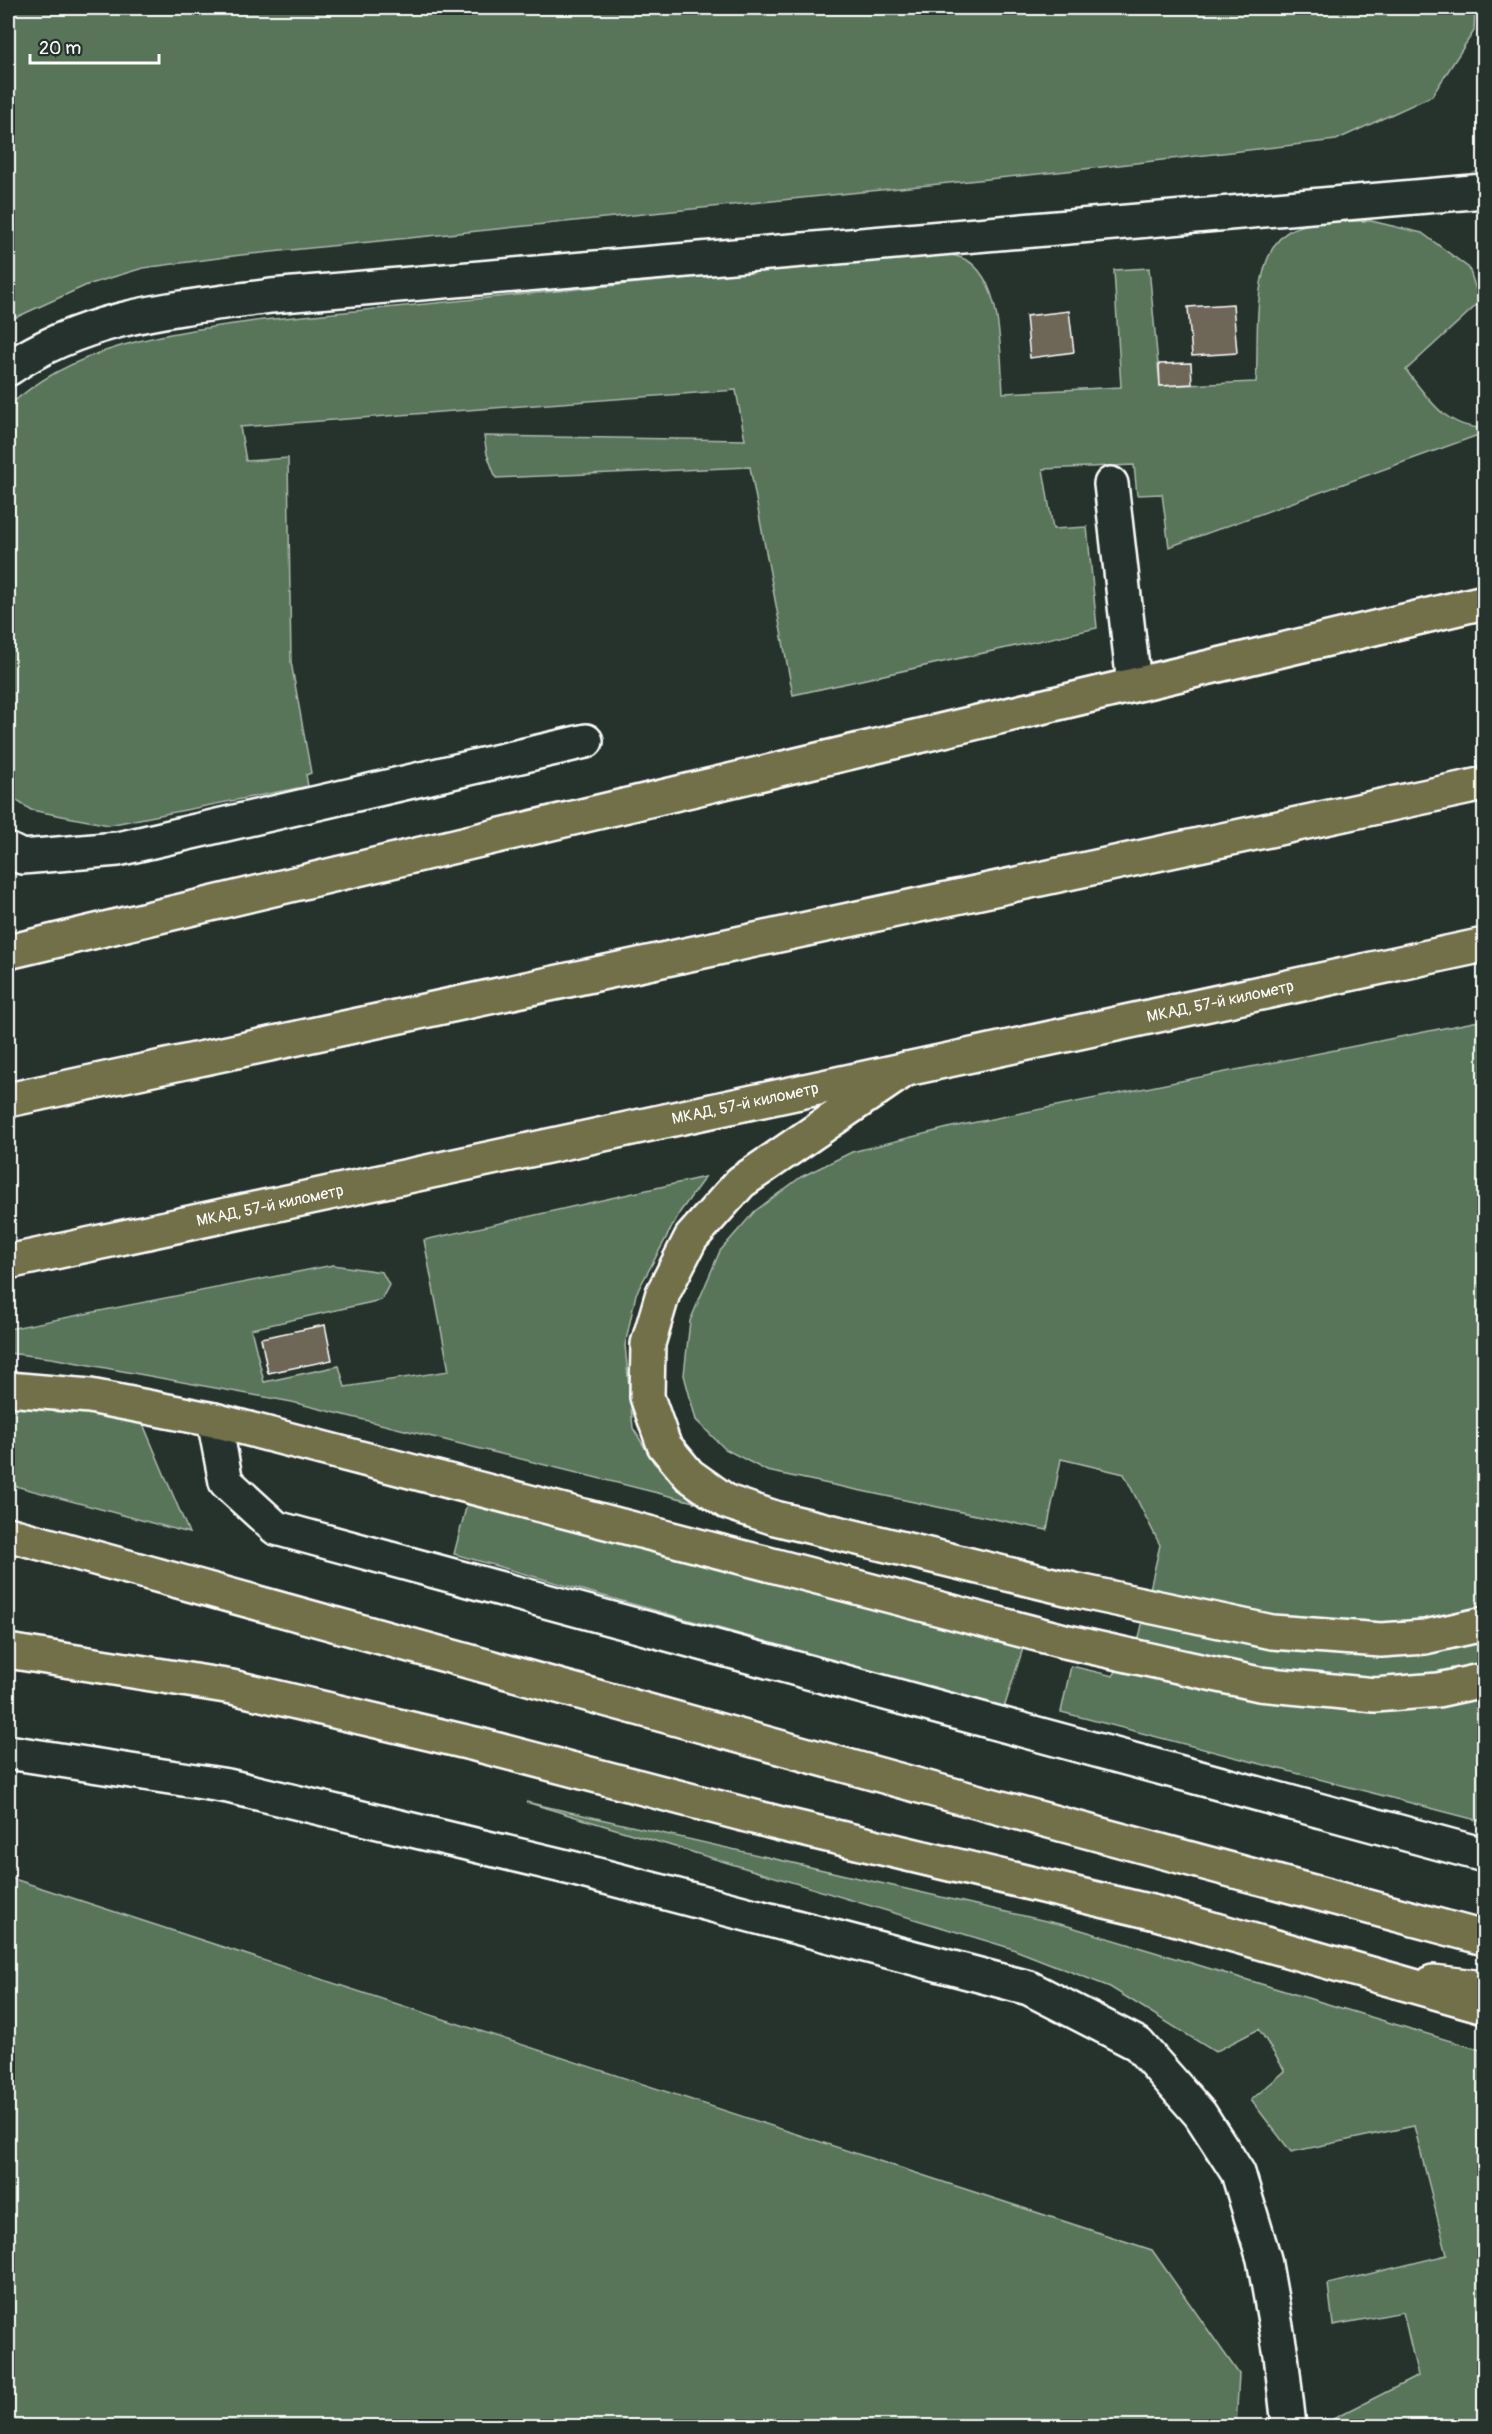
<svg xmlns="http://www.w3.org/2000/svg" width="1492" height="2434" font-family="Pangolin,sans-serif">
  <rect width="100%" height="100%" fill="#26332d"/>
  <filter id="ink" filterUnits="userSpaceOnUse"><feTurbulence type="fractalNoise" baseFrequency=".0167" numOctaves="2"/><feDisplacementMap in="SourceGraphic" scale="12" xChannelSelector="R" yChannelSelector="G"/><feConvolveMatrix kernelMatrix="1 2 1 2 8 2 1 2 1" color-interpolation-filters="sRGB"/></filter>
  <g filter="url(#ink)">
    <path fill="#58745a" stroke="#acbaac" stroke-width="1.5" d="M 8,8 L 1475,8 L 1474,31 L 1432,96 L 1336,140 L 1067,171 L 241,255 L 143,268 L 87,285 L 8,321 Z
      M 1371,221 L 1422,233 L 1469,268 L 1480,302 L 1406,370 C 1428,398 1445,428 1484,428 L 1484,433 L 1169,547 L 1162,494 L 1137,495 L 1134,465 L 1043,469 L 1053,529 L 1087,527 L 1097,628 L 793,695 L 750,467 L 496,478 L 487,454 L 484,436 L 745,440 L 736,390 L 240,427 L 246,461 L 288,458 L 291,662 L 311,773 L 306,775 L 308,786 L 109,825 L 31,810 L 8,795 L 8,407 C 76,343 175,332 263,320 L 932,254 C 940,255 948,254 956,256 C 1004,267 1000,354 1003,393 L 1121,387 L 1114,270 L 1149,268 L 1160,386 L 1256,382 C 1260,342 1247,243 1298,227 C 1321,220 1347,221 1371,221 Z
      M 1484,1020 L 1484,1822 L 1061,1712 L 1071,1666 L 1113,1676 L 1139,1638 L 1160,1545 L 1124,1474 L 1061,1459 L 1047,1530 L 767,1471 L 725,1449 L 696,1420 L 684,1375 L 690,1321 L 720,1251 L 755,1211 L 801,1177 L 852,1152 L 952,1127 Z
      M 705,1177 L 680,1212 L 636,1294 L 625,1345 L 633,1428 L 654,1463 L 694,1502 L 292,1402 L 51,1358 L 8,1353 L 8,1329 L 333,1265 L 382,1272 L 389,1285 L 381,1300 L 251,1329 L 264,1382 L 339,1366 L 345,1387 L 449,1371 L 424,1240 Z
      M 8,1408 L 92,1410 L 143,1424 L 189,1533 L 8,1484 Z
      M 467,1504 L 1024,1645 L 1004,1708 L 454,1554 Z
      M 526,1802 L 1068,1926 L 1484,2051 L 1484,2426 L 1333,2426 L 1333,2419 L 1418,2376 L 1403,2312 L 1333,2325 L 1328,2284 L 1447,2255 L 1414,2126 L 1291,2152 L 1251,2100 L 1285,2071 L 1259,2029 L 1215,2052 L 1110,1987 L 1010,1948 Z
      M 8,1877 L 1152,2250 L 1239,2374 L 1236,2426 L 8,2426 Z"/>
    <path fill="#6e6657" stroke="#fff" stroke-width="1.5" d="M 1233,304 L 1237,353 L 1192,356 L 1188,307 Z
      M 1069,311 L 1074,352 L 1030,358 L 1026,316 Z
      M 1191,363 L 1192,384 L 1160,386 L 1159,364 Z
      M 325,1325 L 332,1360 L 268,1373 L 261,1338 Z"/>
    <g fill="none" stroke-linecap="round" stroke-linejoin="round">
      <defs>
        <path id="minor" d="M 8,369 C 85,315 180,308 271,296 L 1484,191
          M 1111,484 L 1134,684
          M 8,850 L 22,857 L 118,849 L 586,741
          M 214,1420 L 226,1482 L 276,1528 L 1484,1855
          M 8,1752 L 228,1786 L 571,1868 L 1029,1988 L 1138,2044 L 1200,2114 L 1238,2173 L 1264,2259 L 1281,2355 L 1289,2426"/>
        <path id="major" d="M 8,952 L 1484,602
          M 906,1069 L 741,1182 L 691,1238 L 663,1293 L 648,1344 L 647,1397 L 664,1445 L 689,1475 L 727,1502 L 775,1518 L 1074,1590 L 1272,1632 L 1381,1640 L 1425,1637 L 1484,1624
          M 8,1389 L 90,1396 L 214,1420 L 1064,1641 L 1259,1684 L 1375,1695 L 1438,1690 L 1484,1680
          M 1433,1982 L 1484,1988"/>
        <g id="highway">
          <path d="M 8,1100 L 1484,784"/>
          <path id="s1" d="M 8,1262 L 1484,945"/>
          <path d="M 8,1534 L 927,1788 L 1484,1938"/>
          <path d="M 8,1651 L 232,1687 L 475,1744 L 781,1824 L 1156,1913 L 1484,2006"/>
        </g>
      </defs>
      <use href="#minor" stroke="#fff" stroke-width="38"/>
      <use href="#major" stroke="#fff" stroke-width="38"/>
      <use href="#highway" stroke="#fff" stroke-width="38"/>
      <use href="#minor" stroke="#26332d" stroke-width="33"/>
      <use href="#major" stroke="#726f4a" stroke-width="33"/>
      <use href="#highway" stroke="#726f4a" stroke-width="33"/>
    </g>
  </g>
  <g text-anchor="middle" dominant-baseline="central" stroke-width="4.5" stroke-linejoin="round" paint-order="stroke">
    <g font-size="16" fill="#fff" stroke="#26332d">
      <text stroke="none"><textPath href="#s1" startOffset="1240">МКАД, 57-й километр</textPath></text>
      <text stroke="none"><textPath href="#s1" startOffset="754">МКАД, 57-й километр</textPath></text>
      <text stroke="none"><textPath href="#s1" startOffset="268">МКАД, 57-й километр</textPath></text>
    </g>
  </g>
  <rect width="1492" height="2434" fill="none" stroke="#26332d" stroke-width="30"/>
  <rect x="15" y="15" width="1462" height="2404" fill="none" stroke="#fff" stroke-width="2" filter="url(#ink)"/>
  <path d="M30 54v9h129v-9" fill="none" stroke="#ffffff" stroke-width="3"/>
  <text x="39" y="54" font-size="18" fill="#ffffff" stroke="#26332d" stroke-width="4.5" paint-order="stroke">20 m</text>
</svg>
